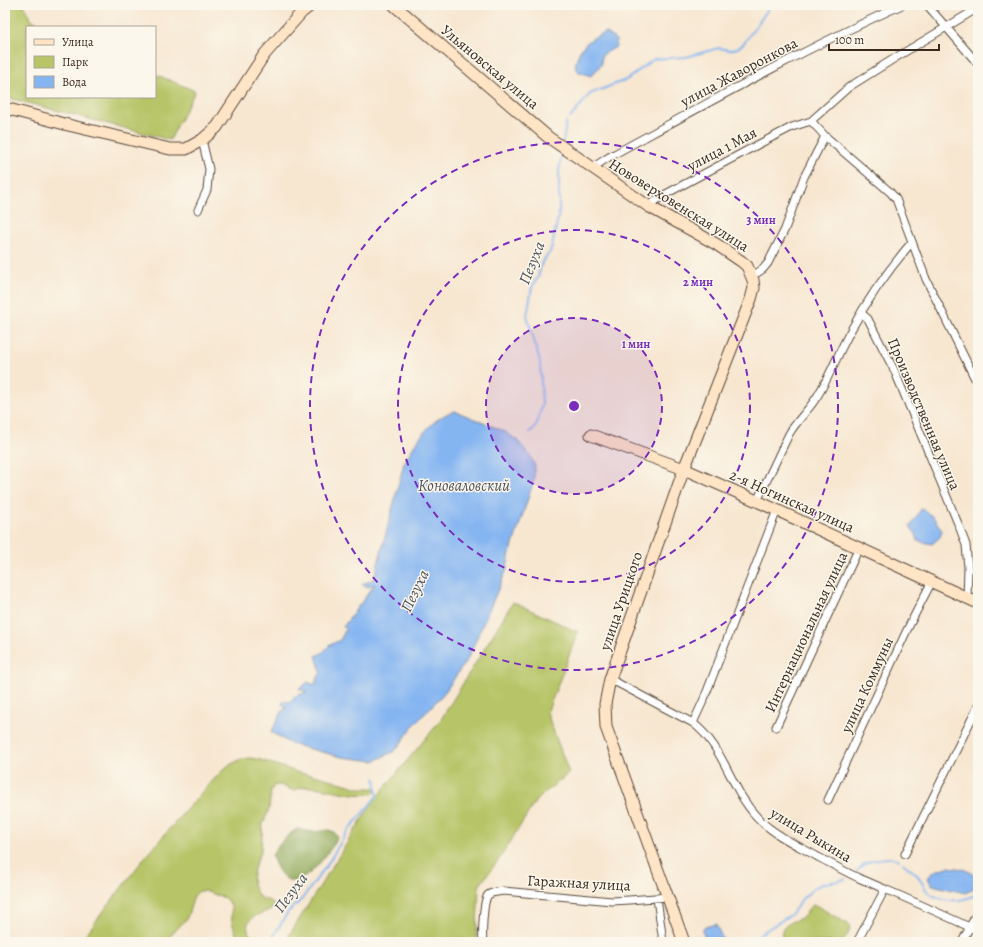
<svg xmlns="http://www.w3.org/2000/svg" width="983" height="947" font-family="Alegreya,serif">
  <rect width="100%" height="100%" fill="#fbf7ec"/>
  <filter id="ink" filterUnits="userSpaceOnUse"><feTurbulence type="fractalNoise" baseFrequency=".025" numOctaves="2"/><feDisplacementMap in="SourceGraphic" scale="8" xChannelSelector="R" yChannelSelector="G"/><feConvolveMatrix kernelMatrix="1 2 1 2 8 2 1 2 1" color-interpolation-filters="sRGB"/></filter>
  <filter id="wash" filterUnits="userSpaceOnUse"><feTurbulence type="fractalNoise" baseFrequency=".012" numOctaves="4" result="noise"/><feDisplacementMap in="SourceGraphic" scale="16" xChannelSelector="R" yChannelSelector="G"/><feGaussianBlur stdDeviation="0.9" result="paint"/><feColorMatrix in="noise" values="0 0 0 0 0 0 0 0 0 0 0 0 0 0 0 0 0 1.4 0 .05"/><feComposite in="paint" operator="in"/></filter>
  <g filter="url(#wash)">
    <rect width="100%" height="100%" fill="#f7e7d1"/>
    <path fill="#b7c567" stroke="#797842" d="M 5,5 L 24,5 L 31,20 L 48,27 L 27,27 L 27,97 L 155,97 L 155,74 L 195,91 L 170,140 L 5,97 Z
      M 513,602 L 578,632 L 547,713 L 569,773 L 537,799 L 500,858 L 479,886 L 476,942 L 285,942 L 372,803 L 440,721 Z
      M 250,758 L 261,760 L 300,773 L 318,776 L 359,788 L 376,788 L 376,792 C 358,800 326,786 306,787 C 302,787 298,789 294,790 C 286,790 282,782 274,786 L 271,790 L 269,809 L 263,824 L 261,851 L 255,865 L 252,879 L 254,888 L 259,897 L 272,902 L 274,905 L 272,909 C 265,913 244,916 248,930 C 249,935 252,937 252,942 L 239,942 L 232,922 L 231,906 L 225,898 L 204,891 L 199,891 L 194,896 L 187,918 L 165,942 L 80,942 L 145,857 L 201,793 L 226,767 L 241,759 Z
      M 814,905 L 817,906 L 848,924 C 853,930 846,936 843,942 L 788,942 L 782,938 C 779,922 794,922 803,917 C 808,913 807,907 814,905 Z"/>
    <path fill="#91aa5c" stroke="#666a3d" d="M 297,829 L 314,832 L 329,830 L 334,832 L 337,836 C 337,843 330,849 326,855 C 308,879 286,898 272,856 C 275,848 289,833 297,829 Z"/>
    <path fill="#85b5f1" stroke="#607088" d="M 606,32 L 616,40 L 616,47 L 602,55 L 601,65 L 591,76 L 579,72 L 575,66 C 579,45 588,40 606,32 Z
      M 455,411 L 504,431 L 517,440 L 522,446 L 531,457 L 535,466 L 534,480 L 509,557 L 507,569 L 468,658 L 445,692 L 415,724 L 395,751 L 374,761 L 341,757 L 291,744 L 271,732 L 283,710 L 287,708 L 282,704 L 284,701 L 290,702 L 295,696 L 307,692 L 299,689 L 308,682 L 314,685 L 321,672 L 316,656 L 322,653 L 330,645 L 340,640 L 346,629 L 343,627 L 375,584 L 368,587 L 362,584 L 372,580 L 375,576 L 404,463 C 415,443 431,417 455,411 Z
      M 921,509 C 931,512 937,522 942,531 L 940,537 L 932,544 L 918,541 L 916,534 L 910,527 Z
      M 949,867 L 963,869 L 974,874 L 977,880 L 972,890 L 965,893 L 936,886 L 931,884 L 928,878 C 932,871 941,868 949,867 Z
      M 716,924 L 723,940 L 720,942 L 707,942 L 702,931 L 705,927 Z"/>
    <g fill="none" stroke-linecap="round" stroke-linejoin="round">
      <path stroke="#85b5f1" stroke-width="2" d="M 570,118 L 590,94 L 628,79 L 643,67 L 654,59 L 686,57 L 719,48 L 730,50 L 738,48 L 744,43 L 771,5
        M 563,143 L 566,122
        M 530,432 L 536,426 L 542,405 L 540,362 L 527,316 L 532,287 L 538,277 L 542,262 L 550,252 L 553,242 L 559,212 L 559,171 L 562,151
        M 903,863 C 907,868 913,870 917,875 C 922,880 924,889 929,893 C 936,899 952,901 960,900 C 966,899 972,896 978,894
        M 857,871 C 859,869 862,866 864,864 C 872,860 892,855 899,860
        M 270,942 L 288,912 L 302,899 L 327,865 L 347,832 L 377,796 L 375,778
        M 747,942 L 792,914 L 802,899 L 814,888 L 824,883 L 839,881 L 845,879"/>
    </g>
  </g>
  <g filter="url(#ink)">
    <g fill="none" stroke-linecap="round" stroke-linejoin="round">
      <defs>
        <path id="street" d="M 927,5 L 978,64
          M 811,121 L 825,136 L 890,192 L 896,199 L 926,279 L 978,385
          M 592,168 L 609,157 C 706,104 802,50 902,5
          M 648,206 L 664,195 L 759,144 L 792,127 L 811,121 L 849,87 L 895,58 L 978,8
          M 198,210 L 207,190 L 209,169 L 202,140
          M 751,274 L 757,273 L 763,269 L 768,263 L 785,229 L 804,177 L 825,136
          M 861,313 L 868,319 L 895,372 L 959,526 L 966,545 L 968,568 L 967,598
          M 757,501 L 789,434 C 797,420 810,409 818,395 C 831,374 839,351 851,330 C 868,299 889,269 912,242
          M 610,679 L 693,723 C 726,748 731,794 762,822 C 778,837 799,846 818,857 C 832,864 847,873 861,879 C 870,883 878,886 887,890 C 917,903 948,917 978,931
          M 693,723 L 704,699 L 777,510
          M 776,727 L 859,548
          M 828,800 L 907,630 L 932,581
          M 905,854 L 978,706
          M 657,898 L 663,942
          M 483,942 C 482,934 483,901 488,895 C 491,892 499,892 503,891 L 612,901 L 629,900 L 668,897
          M 857,942 L 885,889
          M 962,942 L 978,911"/>
        <path id="secondary" d="M 394,5 L 548,137 L 648,206 L 716,244 L 741,261 L 747,266 L 753,280 L 754,288 L 751,299 L 684,469 L 610,679 L 605,704 L 606,727 L 684,942
          M 5,108 L 68,125 L 170,149 L 186,149 L 202,140 L 217,127 L 264,55 L 301,13 L 311,5
          M 591,435 L 684,469 L 757,501 L 978,603"/>
      </defs>
      <use href="#street" stroke="#574639" stroke-width="9"/>
      <use href="#secondary" stroke="#574639" stroke-width="13"/>
      <use href="#street" stroke="#fff" stroke-width="7"/>
      <use href="#secondary" stroke="#ffe4c6" stroke-width="11"/>
    </g>
  </g>
  <circle cx="574" cy="406" r="88" fill="#7b2cbf" fill-opacity=".12"/>
  <g fill="none" stroke="#7b2cbf" stroke-width="2" stroke-dasharray="7 5">
    <circle cx="574" cy="406" r="88"/>
    <circle cx="574" cy="406" r="176"/>
    <circle cx="574" cy="406" r="264"/>
  </g>
  <g text-anchor="middle" dominant-baseline="central" stroke-width="3" stroke-linejoin="round" paint-order="stroke">
    <g font-size="15" fill="#3b2a1e" stroke="#fbf7ec">
      <text transform="translate(490 67) rotate(40)">Ульяновская улица</text>
      <text transform="translate(739 72) rotate(-28)">улица Жаворонкова</text>
      <text transform="translate(722 149) rotate(-28)">улица 1 Мая</text>
      <text transform="translate(679 205) rotate(32)">Нововерховенская улица</text>
      <text transform="translate(924 414) rotate(67)">Производственная улица</text>
      <text transform="translate(792 501) rotate(24)">2-я Ногинская улица</text>
      <text transform="translate(621 601) rotate(-71)">улица Урицкого</text>
      <text transform="translate(806 632) rotate(-65)">Интернациональная улица</text>
      <text transform="translate(867 685) rotate(-65)">улица Коммуны</text>
      <text transform="translate(811 835) rotate(31)">улица Рыкина</text>
      <text transform="translate(579 883) rotate(3)">Гаражная улица</text>
    </g>
    <g font-size="16" font-style="italic" fill="#51545d" stroke="#fbf7ec">
      <text transform="translate(532 263) rotate(-68)">Пезуха</text>
      <text x="464" y="486">Коноваловский</text>
      <text transform="translate(415 591) rotate(-64)">Пезуха</text>
      <text transform="translate(291 893) rotate(-53)">Пезуха</text>
    </g>
  </g>
  <circle cx="574" cy="406" r="6" fill="#7b2cbf" stroke="#fbf7ec" stroke-width="2"/>
  <g font-size="12" text-anchor="middle" font-weight="bold" fill="#7b2cbf" stroke="#fbf7ec" stroke-width="3" stroke-linejoin="round" paint-order="stroke">
    <text x="761" y="224">3 мин</text>
    <text x="698" y="286">2 мин</text>
    <text x="636" y="348">1 мин</text>
  </g>
  <rect width="983" height="947" fill="none" stroke="#fbf7ec" stroke-width="20"/>
  <rect x="26" y="26" width="130" height="72" fill="#fbf7ec" stroke="#aea59a"/>
  <rect x="34" y="39" width="20" height="6" fill="#ffe4c6" stroke="#aea59a"/>
  <text x="62" y="46" font-size="12" fill="#3b2a1e">Улица</text>
  <rect x="34" y="56" width="20" height="12" fill="#b7c567" stroke="#aea59a"/>
  <text x="62" y="66" font-size="12" fill="#3b2a1e">Парк</text>
  <rect x="34" y="76" width="20" height="12" fill="#85b5f1" stroke="#aea59a"/>
  <text x="62" y="86" font-size="12" fill="#3b2a1e">Вода</text>
  <path d="M829 44v6h110v-6" fill="none" stroke="#3b2a1e" stroke-width="2"/>
  <text x="835" y="44" font-size="12" fill="#3b2a1e" stroke="#fbf7ec" stroke-width="3" paint-order="stroke">100 m</text>
</svg>
